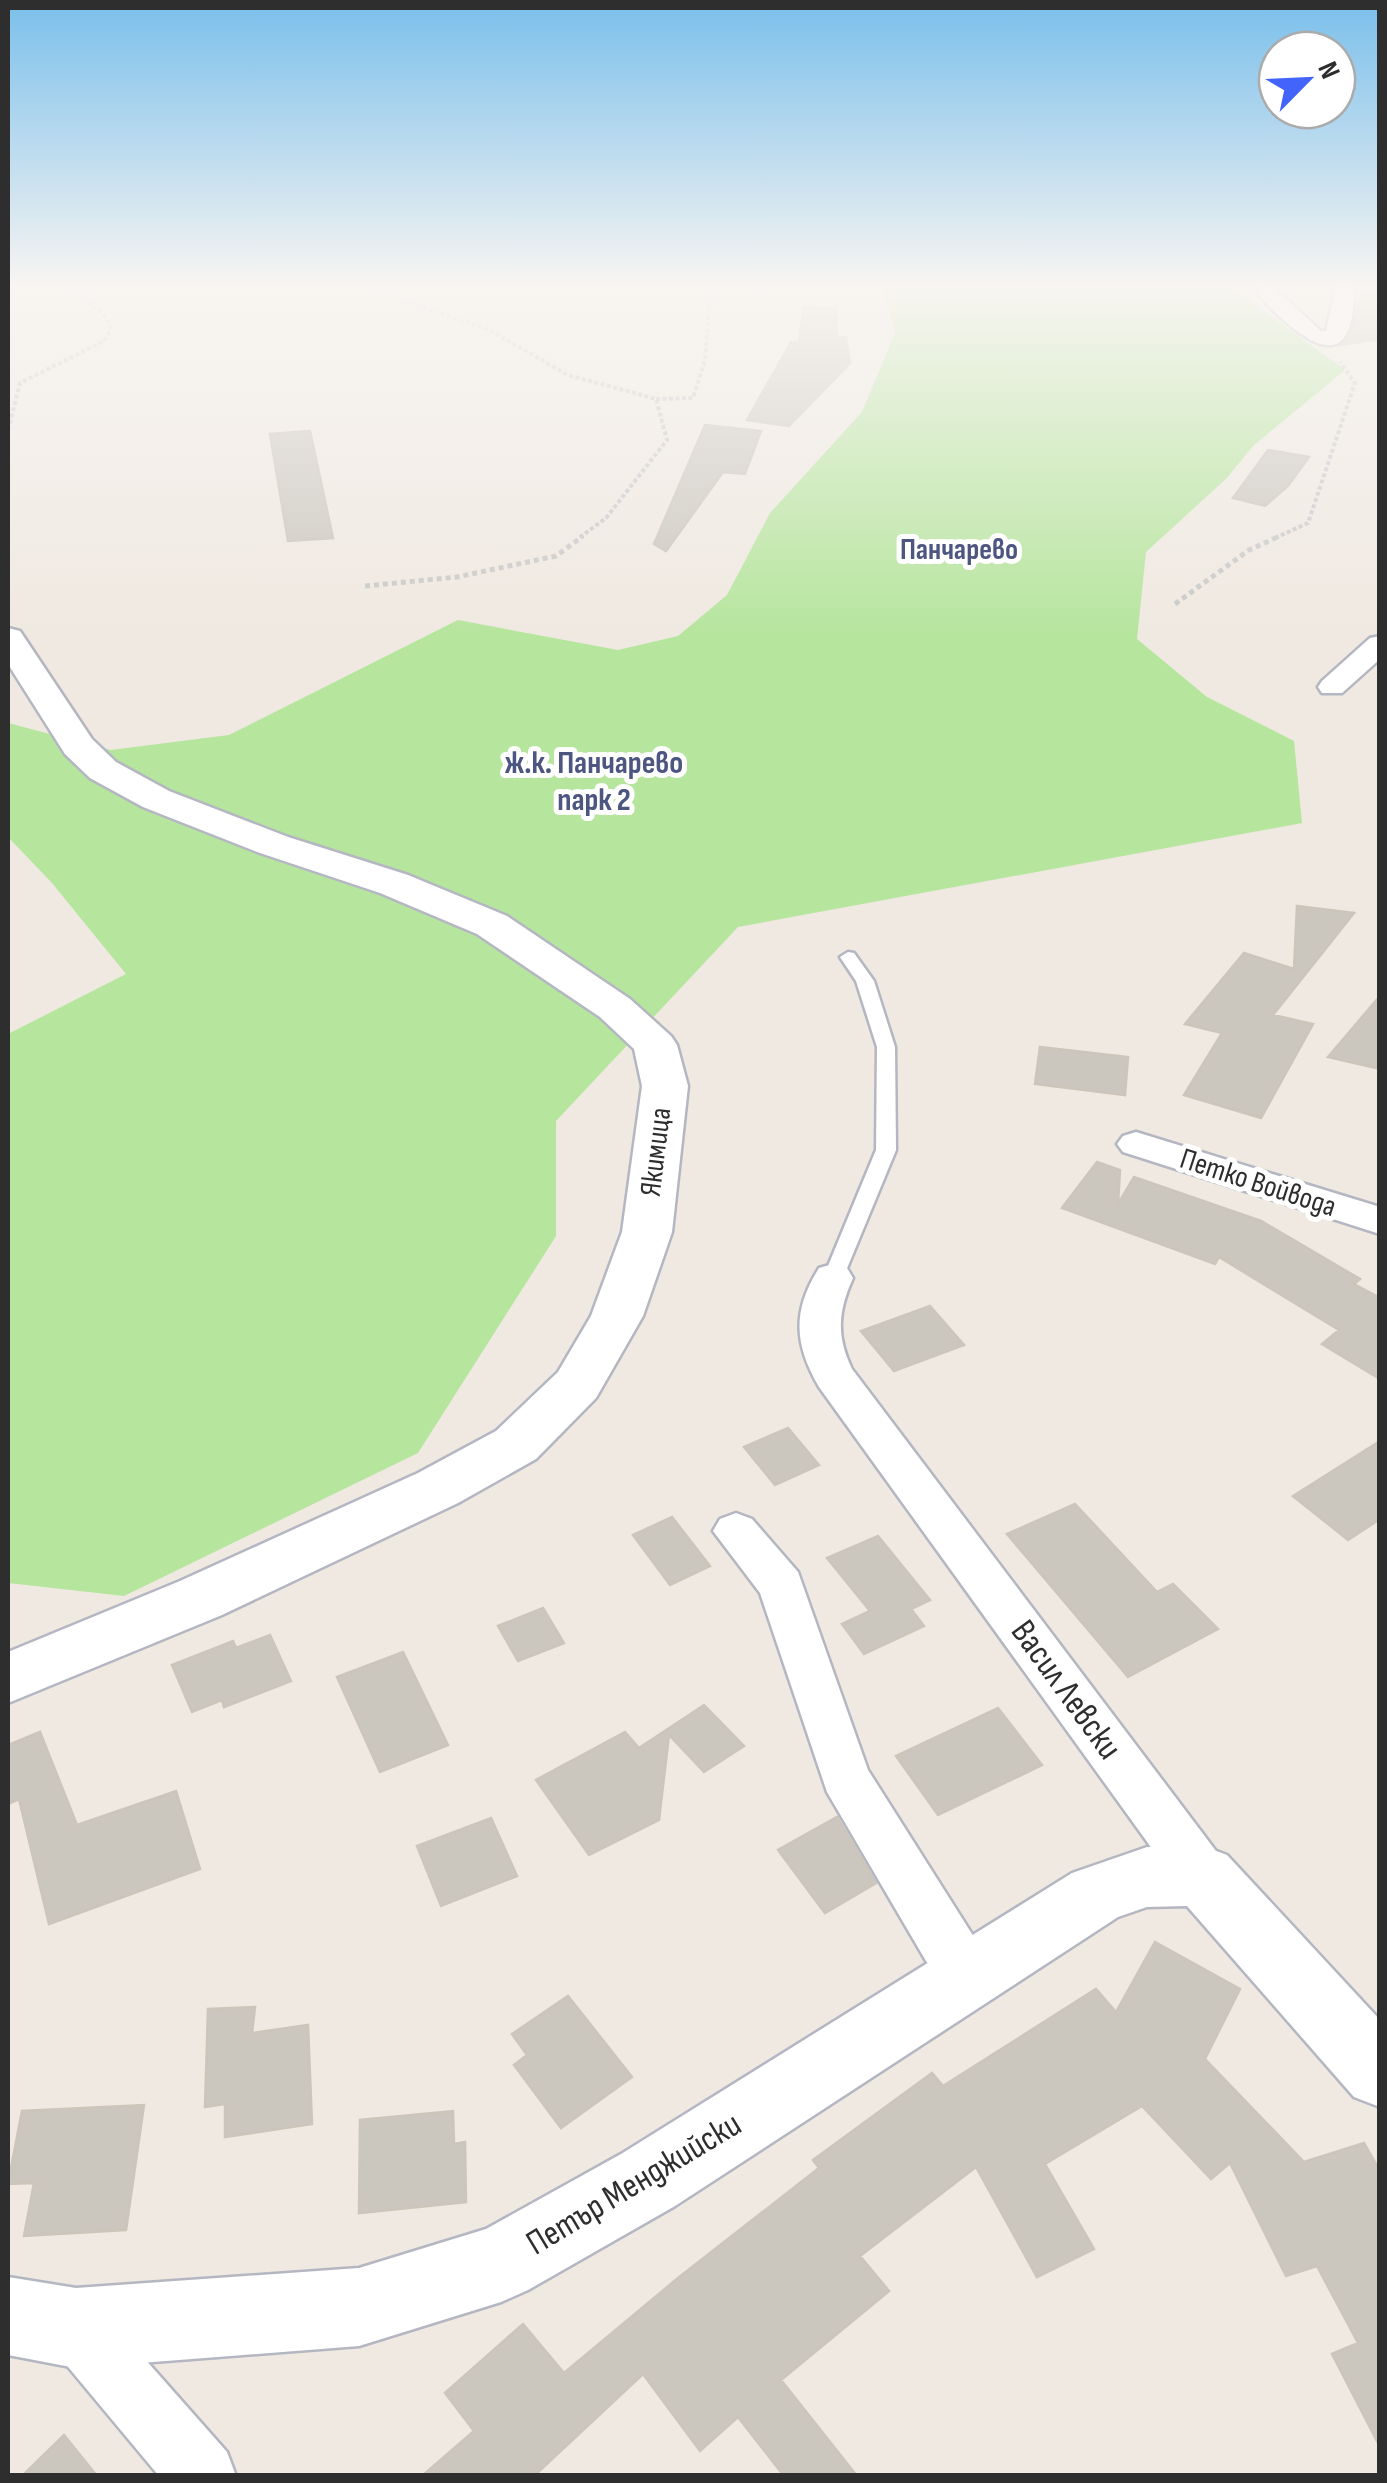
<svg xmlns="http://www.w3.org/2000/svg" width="1387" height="2483" font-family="'Sofia Sans Condensed',sans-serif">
  <rect width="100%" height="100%" fill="#efe9e1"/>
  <path fill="#b6e59e" d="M 883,286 L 1230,286 L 1345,370 L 1253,446 L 1227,478 L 1146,552 L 1137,639 L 1207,697 L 1294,741 L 1302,823 L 738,927 L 556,1121 L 556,1236 L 418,1453 L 124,1596 L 8,1583 L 8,1034 L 126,974 L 52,883 L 8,837 L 8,723 L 111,750 L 229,735 L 458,620 L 618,650 L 678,636 L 727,595 L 770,513 L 862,412 L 895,333 Z"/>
  <path fill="#cbc7bf" stroke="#cbc5ba" stroke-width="2.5" d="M 1364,286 L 1380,286 L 1380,339 L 1340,345 L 1352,330 Z
    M 803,307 L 836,308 L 837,337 L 846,337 L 850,363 L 789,426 L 747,420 L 791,342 L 799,342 Z
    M 705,425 L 761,431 L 745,474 L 723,472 L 666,551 L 654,544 Z
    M 310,431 L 333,538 L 288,541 L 270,434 Z
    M 1268,450 L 1309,457 L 1288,486 L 1265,506 L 1233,498 Z
    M 1297,906 L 1354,913 L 1273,1015 L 1313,1024 L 1261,1118 L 1184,1095 L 1222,1033 L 1185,1024 L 1244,953 L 1294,969 Z
    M 1380,996 L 1380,1069 L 1328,1057 Z
    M 1040,1047 L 1128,1057 L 1125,1095 L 1035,1084 Z
    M 1097,1162 L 1120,1170 L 1118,1204 L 1134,1177 L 1261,1221 L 1360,1279 L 1354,1284 L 1380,1298 L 1380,1379 L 1322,1344 L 1339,1330 L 1219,1257 L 1215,1264 L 1062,1208 Z
    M 930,1306 L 964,1345 L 894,1371 L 861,1331 Z
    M 788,1428 L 819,1465 L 775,1485 L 744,1447 Z
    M 1380,1441 L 1380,1519 L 1348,1540 L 1293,1496 Z
    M 1075,1504 L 1157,1592 L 1173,1584 L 1218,1629 L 1128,1677 L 1007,1534 Z
    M 672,1517 L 710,1566 L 670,1585 L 633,1535 Z
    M 878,1536 L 930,1600 L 911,1609 L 924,1626 L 864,1654 L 842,1624 L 870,1611 L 827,1558 Z
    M 543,1608 L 564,1643 L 518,1661 L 498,1626 Z
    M 270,1635 L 291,1681 L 224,1707 L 222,1700 L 192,1712 L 172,1665 L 233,1641 L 236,1648 Z
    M 403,1652 L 448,1745 L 380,1772 L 337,1677 Z
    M 704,1705 L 744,1746 L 704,1772 L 669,1735 L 659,1820 L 589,1855 L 536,1780 L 625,1732 L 639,1748 Z
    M 998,1708 L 1042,1765 L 938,1815 L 896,1756 Z
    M 40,1732 L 77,1825 L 176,1791 L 200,1869 L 49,1924 L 19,1799 L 8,1804 L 8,1745 Z
    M 837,1817 L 876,1883 L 825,1913 L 778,1850 Z
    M 491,1818 L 517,1876 L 441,1906 L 417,1846 Z
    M 1155,1942 L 1240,1989 L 1205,2059 L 1304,2162 L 1364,2143 L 1380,2171 L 1380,2447 L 1332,2354 L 1358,2343 L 1317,2266 L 1286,2276 L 1230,2163 L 1211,2179 L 1142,2106 L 1045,2164 L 1094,2249 L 1037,2277 L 976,2167 L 860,2256 L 889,2291 L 781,2380 L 857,2476 L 784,2476 L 738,2417 L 700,2451 L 643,2374 L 534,2476 L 422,2476 L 474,2431 L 445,2393 L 523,2324 L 564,2373 L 678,2278 L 819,2168 L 813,2160 L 932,2073 L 943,2086 L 1096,1989 L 1116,2012 Z
    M 568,1996 L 632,2077 L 561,2128 L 514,2065 L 527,2055 L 512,2034 Z
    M 255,2007 L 252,2033 L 308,2025 L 312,2124 L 225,2137 L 225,2104 L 205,2107 L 208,2009 Z
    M 144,2105 L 126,2230 L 24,2236 L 34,2183 L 8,2184 L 22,2111 Z
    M 453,2111 L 454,2144 L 465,2142 L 466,2202 L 359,2213 L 360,2120 Z
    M 64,2435 L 97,2476 L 22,2476 Z"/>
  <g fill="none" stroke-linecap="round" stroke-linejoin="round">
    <defs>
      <path id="service" d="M 848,952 L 854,953 L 874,981 L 895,1047 L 896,1150 L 843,1278 L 833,1285 L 823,1278 L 876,1150 L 877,1047 L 856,981 L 840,957 Z"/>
      <path id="minor" d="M 1251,286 L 1272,286 L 1321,331 L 1326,331 L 1336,286 L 1355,286 C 1354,301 1354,328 1342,340 C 1319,363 1265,303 1251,286 Z
        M 1380,636 L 1380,659 L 1342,693 L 1322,693 L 1318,687 L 1322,681 L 1370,638 Z
        M 1136,1132 L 1380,1207 L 1380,1234 L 1123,1152 L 1117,1144 L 1123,1136 Z
        M 833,1264 L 847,1268 L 853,1278 C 838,1311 836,1336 852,1369 L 1222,1859 L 1230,1876 L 1222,1893 L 1203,1900 L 1184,1893 L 819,1387 C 794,1344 792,1311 819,1268 Z
        M 736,1513 L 752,1519 L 798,1572 L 868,1770 L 998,1975 L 990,1993 L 970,2001 L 950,1993 L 926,1961 L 827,1792 L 760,1593 L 713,1531 L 720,1519 Z
        M 76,2296 L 98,2306 L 227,2452 L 236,2476 L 159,2476 L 54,2350 L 44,2328 L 54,2306 Z"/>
      <path id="tertiary" d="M 8,628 L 20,631 L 92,739 L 116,762 L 169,791 L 288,837 L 408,875 L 507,916 L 630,999 L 671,1036 L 677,1045 L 688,1086 L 672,1232 L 643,1316 L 596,1398 L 536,1459 L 458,1503 L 222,1615 L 8,1703 L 8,1652 L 180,1581 L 418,1473 L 496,1431 L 558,1372 L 591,1316 L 622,1232 L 642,1086 L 634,1049 L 600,1017 L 477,934 L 380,893 L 260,853 L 143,807 L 90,778 L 65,754 L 8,664 Z
        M 1203,1846 L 1227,1855 L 1380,2020 L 1380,2107 L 1354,2097 L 1187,1906 L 1147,1907 L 1118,1917 L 675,2206 L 528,2290 L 501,2302 L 359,2346 L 76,2368 L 8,2355 L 8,2277 L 76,2288 L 359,2268 L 486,2229 L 621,2154 L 1072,1873 L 1147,1847 Z"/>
    </defs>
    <use href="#service" stroke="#b4b7c1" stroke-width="5"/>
    <use href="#minor" stroke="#b4b7c1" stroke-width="5"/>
    <use href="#tertiary" stroke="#b4b7c1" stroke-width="5"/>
    <path stroke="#c9c9c9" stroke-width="4" stroke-dasharray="4 2.5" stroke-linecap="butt" d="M 361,286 L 489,330 L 568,375 L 656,399 L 667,440 L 606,518 L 579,538
      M 656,399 L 693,398 L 705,360 L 710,293 L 706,286
      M 8,430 L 20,383 L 104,341 L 111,329 L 104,315 L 64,286
      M 1275,538 L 1308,523 L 1355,383 L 1340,362"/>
    <path stroke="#c9c9c9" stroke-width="5" stroke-dasharray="5 4" stroke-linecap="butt" d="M 365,586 L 457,577 L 556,556 L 583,536
      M 1175,604 L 1249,550 L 1280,536"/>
    <use href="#service" fill="#fff" fill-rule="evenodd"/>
    <use href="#minor" fill="#fff" fill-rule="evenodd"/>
    <use href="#tertiary" fill="#fff" fill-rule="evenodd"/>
  </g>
  <linearGradient id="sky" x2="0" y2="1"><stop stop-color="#7abfeb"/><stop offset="0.45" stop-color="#f8f5f2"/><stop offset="1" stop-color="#f8f5f2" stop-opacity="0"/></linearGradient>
  <rect width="1387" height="633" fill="url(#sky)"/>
  <g text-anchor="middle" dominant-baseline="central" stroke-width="10" stroke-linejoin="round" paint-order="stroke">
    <g font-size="30" font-weight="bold" fill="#4d5680" stroke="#fff">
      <text x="959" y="550">Панчарево</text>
    </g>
    <g font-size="30" fill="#2e2e2e" stroke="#fff">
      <text transform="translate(656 1152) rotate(-83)">Якимица</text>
      <text transform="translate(1258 1183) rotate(18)">Петко Войвода</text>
    </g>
    <g font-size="32" font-weight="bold" fill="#4d5680" stroke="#fff">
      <text x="594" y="763">ж.к. Панчарево<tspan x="594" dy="37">парк 2</tspan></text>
    </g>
    <g font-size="35" fill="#2e2e2e" stroke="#fff">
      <text transform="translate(1066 1690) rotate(54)">Васил Левски</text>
      <text transform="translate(634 2184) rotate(-31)">Петър Менджийски</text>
    </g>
  </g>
  <rect width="1387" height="2483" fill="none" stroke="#2e2e2e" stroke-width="20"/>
  <g transform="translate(1307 80) rotate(66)"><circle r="48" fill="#ffffff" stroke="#ababab" stroke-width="2.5"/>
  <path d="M0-8L18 38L0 25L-18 38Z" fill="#4264fb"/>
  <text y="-15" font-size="28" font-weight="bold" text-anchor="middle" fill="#2e2e2e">N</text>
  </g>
</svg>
